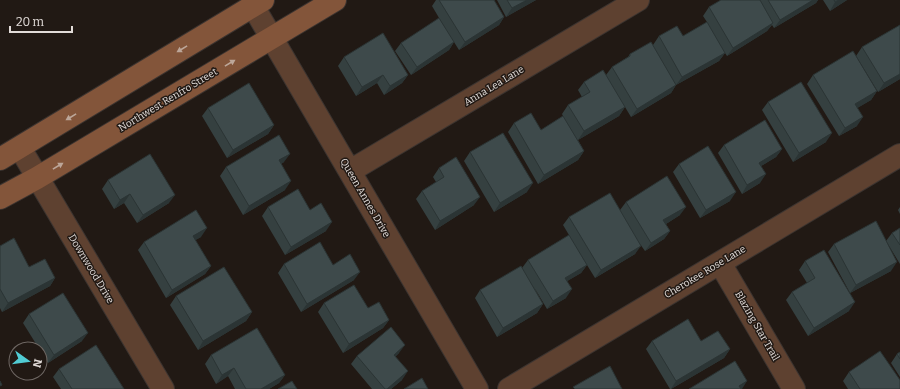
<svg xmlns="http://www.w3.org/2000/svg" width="900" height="389" font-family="Bitter,serif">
  <rect width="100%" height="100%" fill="#211914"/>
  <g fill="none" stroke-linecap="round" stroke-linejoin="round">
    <defs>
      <path id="street" d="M 253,6 L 477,389
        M 20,148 L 163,389
        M 350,171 L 638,0
        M 720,263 L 794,389
        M 509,389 L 900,155"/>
      <path id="secondary" d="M 0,159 L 263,0
        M 0,198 L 37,178 L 335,0"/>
    </defs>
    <use href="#street" stroke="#3c3430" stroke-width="24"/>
    <use href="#secondary" stroke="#3c3430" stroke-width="24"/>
    <use href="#street" stroke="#5e4130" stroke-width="22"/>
    <use href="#secondary" stroke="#83553a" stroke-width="22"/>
  </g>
  <path fill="#354040" d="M 436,0 L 494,0 L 504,17 L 499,25 L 459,50 L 454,42 L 449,50 L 411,75 L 395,51 L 401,43 L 445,28 L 432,6 Z
    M 497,0 L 536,0 L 506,17 Z
    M 721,0 L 818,0 L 816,3 L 774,28 L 772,25 L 767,31 L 727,56 L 723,50 L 725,53 L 719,61 L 676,85 L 671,93 L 631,117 L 625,107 L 619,116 L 578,140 L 584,151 L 578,160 L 538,184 L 508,132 L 514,123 L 541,130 L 563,116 L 562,114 L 568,105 L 582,97 L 578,90 L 584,82 L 606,75 L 612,67 L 628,57 L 630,54 L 653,45 L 659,36 L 683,36 L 707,22 L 703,16 L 709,7 Z
    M 823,0 L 847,0 L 830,11 Z
    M 900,25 L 900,79 L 878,92 L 856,56 L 862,47 Z
    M 344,57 L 408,75 L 402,83 L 384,95 L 377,83 L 356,96 L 338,66 Z
    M 813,75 L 877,91 L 871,100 L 857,108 L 857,126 L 839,136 L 807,84 Z
    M 768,102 L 826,142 L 793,162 L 762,110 Z
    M 208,108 L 274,125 L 268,134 L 227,158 L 202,116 Z
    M 724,145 L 782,149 L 776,157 L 761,166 L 760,183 L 742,194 L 718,153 Z
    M 470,152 L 527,192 L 494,212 L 464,161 Z
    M 284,162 L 281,164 L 285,190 L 243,215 L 220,176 L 226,167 Z
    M 679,164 L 730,201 L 700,218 L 673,172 Z
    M 439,168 L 474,205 L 435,230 L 416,199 L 422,191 L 436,182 L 433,177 Z
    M 108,180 L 169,203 L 137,223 L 124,203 L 114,209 L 102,189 Z
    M 626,202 L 680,215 L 666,224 L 670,231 L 664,239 L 645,251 L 640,244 L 635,254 L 595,278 L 587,265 L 581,273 L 567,281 L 566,298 L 547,309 L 534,287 L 543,304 L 537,313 L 497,337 L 475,298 L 480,290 L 522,268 L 528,260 L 569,235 L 563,225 L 569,217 L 620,210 Z
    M 268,207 L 310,210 L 326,231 L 285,255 L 262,216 Z
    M 900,207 L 900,214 L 898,210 Z
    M 900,228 L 900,264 L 886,241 L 892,233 Z
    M 201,237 L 195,240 L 211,266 L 205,274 L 166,298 L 138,250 L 144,242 Z
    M 834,244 L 891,271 L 850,293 L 828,252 Z
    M 0,246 L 29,267 L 55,278 L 50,286 L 2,312 L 0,308 Z
    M 805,261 L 849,311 L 808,336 L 786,300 L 792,292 L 807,283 L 799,270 Z
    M 284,264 L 333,265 L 354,280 L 301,312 L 278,273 Z
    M 176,296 L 252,312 L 246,321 L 198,350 L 170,305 Z
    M 324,303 L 389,320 L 383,328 L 343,353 L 318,312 Z
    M 29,314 L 82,341 L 48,363 L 23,323 Z
    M 652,341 L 701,341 L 730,349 L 724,358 L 671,389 L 670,389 L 646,349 Z
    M 900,352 L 900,377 L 891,363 L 897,354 Z
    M 399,353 L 395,357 L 402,380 L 391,389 L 372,389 L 351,364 L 357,356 Z
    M 211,355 L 285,375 L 279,383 L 269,389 L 235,389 L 228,376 L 216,384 L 205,364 Z
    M 59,369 L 124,389 L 61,389 L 53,377 Z
    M 849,372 L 900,389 L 848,389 L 843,381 Z"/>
  <path fill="#2b3434" d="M 527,0 L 536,0 L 506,17 L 512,8 Z
    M 813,0 L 818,0 L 816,3 L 774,28 L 780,20 Z
    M 839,0 L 847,0 L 830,11 L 835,2 Z
    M 504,17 L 499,25 L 459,50 L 465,42 Z
    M 773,23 L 767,31 L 727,56 L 733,48 Z
    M 454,42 L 449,50 L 411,75 L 417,67 Z
    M 725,53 L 719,61 L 676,85 L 671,93 L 631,117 L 637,109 L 676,85 L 682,77 Z
    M 900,74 L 900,79 L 878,92 L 884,83 Z
    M 383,75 L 377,83 L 356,96 L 362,87 Z
    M 408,75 L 402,83 L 384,95 L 390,86 Z
    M 877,91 L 871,100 L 849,113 L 855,104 Z
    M 625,107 L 619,116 L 578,140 L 584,131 Z
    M 863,117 L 857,126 L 839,136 L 845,128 Z
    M 274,125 L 268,134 L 227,158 L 233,150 Z
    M 832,133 L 826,142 L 793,162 L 799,153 Z
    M 782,149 L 776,157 L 753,171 L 759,163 Z
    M 584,151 L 578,160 L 538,184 L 544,175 Z
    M 290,154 L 284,162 L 273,169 L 279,160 Z
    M 766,174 L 760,183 L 742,194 L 747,185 Z
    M 291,181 L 285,190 L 243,215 L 249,206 Z
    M 533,183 L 527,192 L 494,212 L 500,203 Z
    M 736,192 L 730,201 L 700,218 L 706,210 Z
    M 130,194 L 124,203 L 114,209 L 120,200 Z
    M 175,195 L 169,203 L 137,223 L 143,215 Z
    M 480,197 L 474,205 L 435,230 L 440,221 Z
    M 686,207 L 680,215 L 658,229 L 663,220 Z
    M 332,222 L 326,231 L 285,255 L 291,247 Z
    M 207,228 L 201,237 L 187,245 L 193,236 Z
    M 670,231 L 664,239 L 645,251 L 651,243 Z
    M 641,246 L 635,254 L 595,278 L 601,270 Z
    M 897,262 L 891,271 L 850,293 L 856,285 Z
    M 587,265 L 581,273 L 559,286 L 565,278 Z
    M 211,266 L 205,274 L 166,298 L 172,290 Z
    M 360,272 L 354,280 L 301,312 L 307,304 Z
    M 55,278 L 50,286 L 2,312 L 8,303 Z
    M 572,289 L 566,298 L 547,309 L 553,301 Z
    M 855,302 L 849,311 L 808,336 L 814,328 Z
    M 543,304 L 537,313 L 497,337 L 503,328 Z
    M 252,312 L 246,321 L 198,350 L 203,341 Z
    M 389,320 L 383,328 L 343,353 L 349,344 Z
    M 88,333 L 82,341 L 48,363 L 54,355 Z
    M 405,345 L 399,353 L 388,363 L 394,355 Z
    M 730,349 L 724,358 L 671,389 L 676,381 Z
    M 234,368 L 228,376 L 216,384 L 222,375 Z
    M 408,371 L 402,380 L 391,389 L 387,389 Z
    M 285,375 L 279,383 L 269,389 L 261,389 Z
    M 747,381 L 742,389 L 737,389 L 739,386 Z"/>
  <path fill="#3e4a4b" stroke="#2b3434" d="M 439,0 L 494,0 L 504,17 L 465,42 Z
    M 507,0 L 527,0 L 512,8 Z
    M 721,0 L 760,0 L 773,23 L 733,48 L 709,7 Z
    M 768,0 L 813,0 L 780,20 Z
    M 834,0 L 839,0 L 835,2 Z
    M 439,18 L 454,42 L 417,67 L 401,43 Z
    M 707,22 L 725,53 L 682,77 L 659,36 L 677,26 L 683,36 Z
    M 900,25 L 900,74 L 884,83 L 862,47 Z
    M 383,33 L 408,75 L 390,86 L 383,75 L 362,87 L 344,57 Z
    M 651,42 L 676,85 L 637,109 L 612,67 L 630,56 L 630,54 Z
    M 853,51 L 877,91 L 855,104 L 863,117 L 845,128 L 813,75 Z
    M 603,70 L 625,107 L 584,131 L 568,105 L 590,92 L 584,82 Z
    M 801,82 L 832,133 L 799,153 L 768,102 Z
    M 249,83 L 274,125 L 233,150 L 208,108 Z
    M 531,113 L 541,130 L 563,116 L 584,151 L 544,175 L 514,123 Z
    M 765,120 L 782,149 L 759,163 L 766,174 L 747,185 L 724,145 Z
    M 503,133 L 533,183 L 500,203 L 470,152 Z
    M 279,135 L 290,154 L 279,160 L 291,181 L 249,206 L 226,167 Z
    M 708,146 L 736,192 L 706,210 L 679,164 Z
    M 150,154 L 175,195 L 143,215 L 130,194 L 120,200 L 108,180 Z
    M 456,157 L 480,197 L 440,221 L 422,191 L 444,177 L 439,168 Z
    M 667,176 L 686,207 L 663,220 L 670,231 L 651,243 L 626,202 Z
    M 298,189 L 310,210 L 321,203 L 332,222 L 291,247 L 268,207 Z
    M 610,193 L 641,246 L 601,270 L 569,217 Z
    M 196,210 L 207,228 L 193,236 L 211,266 L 172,290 L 144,242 Z
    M 876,221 L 897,262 L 856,285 L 834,244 Z
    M 900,228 L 900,245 L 892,233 Z
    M 569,235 L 587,265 L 565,278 L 572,289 L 553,301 L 528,260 Z
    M 14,238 L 29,267 L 45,259 L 55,278 L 8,303 L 0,289 L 0,246 Z
    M 320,242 L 333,265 L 350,254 L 360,272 L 307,304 L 284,264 Z
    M 824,250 L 855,302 L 814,328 L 792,292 L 815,278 L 805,261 Z
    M 521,266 L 543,304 L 503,328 L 480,290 Z
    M 224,267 L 252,312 L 203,341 L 176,296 Z
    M 354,285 L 368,308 L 379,302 L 389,320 L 349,344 L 324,303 Z
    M 63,293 L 88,333 L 54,355 L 29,314 Z
    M 688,319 L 701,341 L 718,331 L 730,349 L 676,381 L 652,341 Z
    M 391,327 L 405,345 L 394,355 L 408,371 L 387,389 L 385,389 L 357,356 Z
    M 257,328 L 285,375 L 261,389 L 246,389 L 234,368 L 222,375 L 211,355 Z
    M 96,345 L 124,389 L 72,389 L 59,369 Z
    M 880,351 L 900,380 L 900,389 L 860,389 L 849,372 Z
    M 900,352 L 900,359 L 897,354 Z
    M 735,361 L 747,381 L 739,386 L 741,389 L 689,389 Z
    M 610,366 L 622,389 L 575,389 L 573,387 Z
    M 422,378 L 428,389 L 404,389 Z
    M 0,381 L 2,385 L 0,386 Z
    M 292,381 L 297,389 L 278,389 Z"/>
  <defs><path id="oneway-solid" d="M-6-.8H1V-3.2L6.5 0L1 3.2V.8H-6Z"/></defs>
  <g fill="#bca699">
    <use href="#oneway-solid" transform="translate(182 49) rotate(149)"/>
    <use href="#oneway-solid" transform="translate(230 63) rotate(-31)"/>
    <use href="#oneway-solid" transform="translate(71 117) rotate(149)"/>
    <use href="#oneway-solid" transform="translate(58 166) rotate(-31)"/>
  </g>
  <g text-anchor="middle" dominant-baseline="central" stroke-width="3" stroke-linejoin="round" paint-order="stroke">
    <g font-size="10" fill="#e2dcd9" stroke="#211914">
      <text transform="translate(494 86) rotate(-31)">Anna Lea Lane</text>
      <text transform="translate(168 100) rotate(-31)">Northwest Renfro Street</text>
      <text transform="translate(365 198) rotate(60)">Queen Annes Drive</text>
      <text transform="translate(91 269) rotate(59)">Downwood Drive</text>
      <text transform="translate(705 272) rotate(-31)">Cherokee Rose Lane</text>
      <text transform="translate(757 326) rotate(60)">Blazing Star Trail</text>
    </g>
  </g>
  <g transform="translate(28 361) rotate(104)"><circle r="19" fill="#211914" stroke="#6e6763"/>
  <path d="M0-3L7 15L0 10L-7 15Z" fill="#51ccd4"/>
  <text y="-6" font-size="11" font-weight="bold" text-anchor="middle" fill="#e2dcd9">N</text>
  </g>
  <path d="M10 26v6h62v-6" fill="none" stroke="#e2dcd9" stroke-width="2"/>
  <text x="16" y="26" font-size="12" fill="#e2dcd9" stroke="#211914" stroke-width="3" paint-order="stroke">20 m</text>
</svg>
